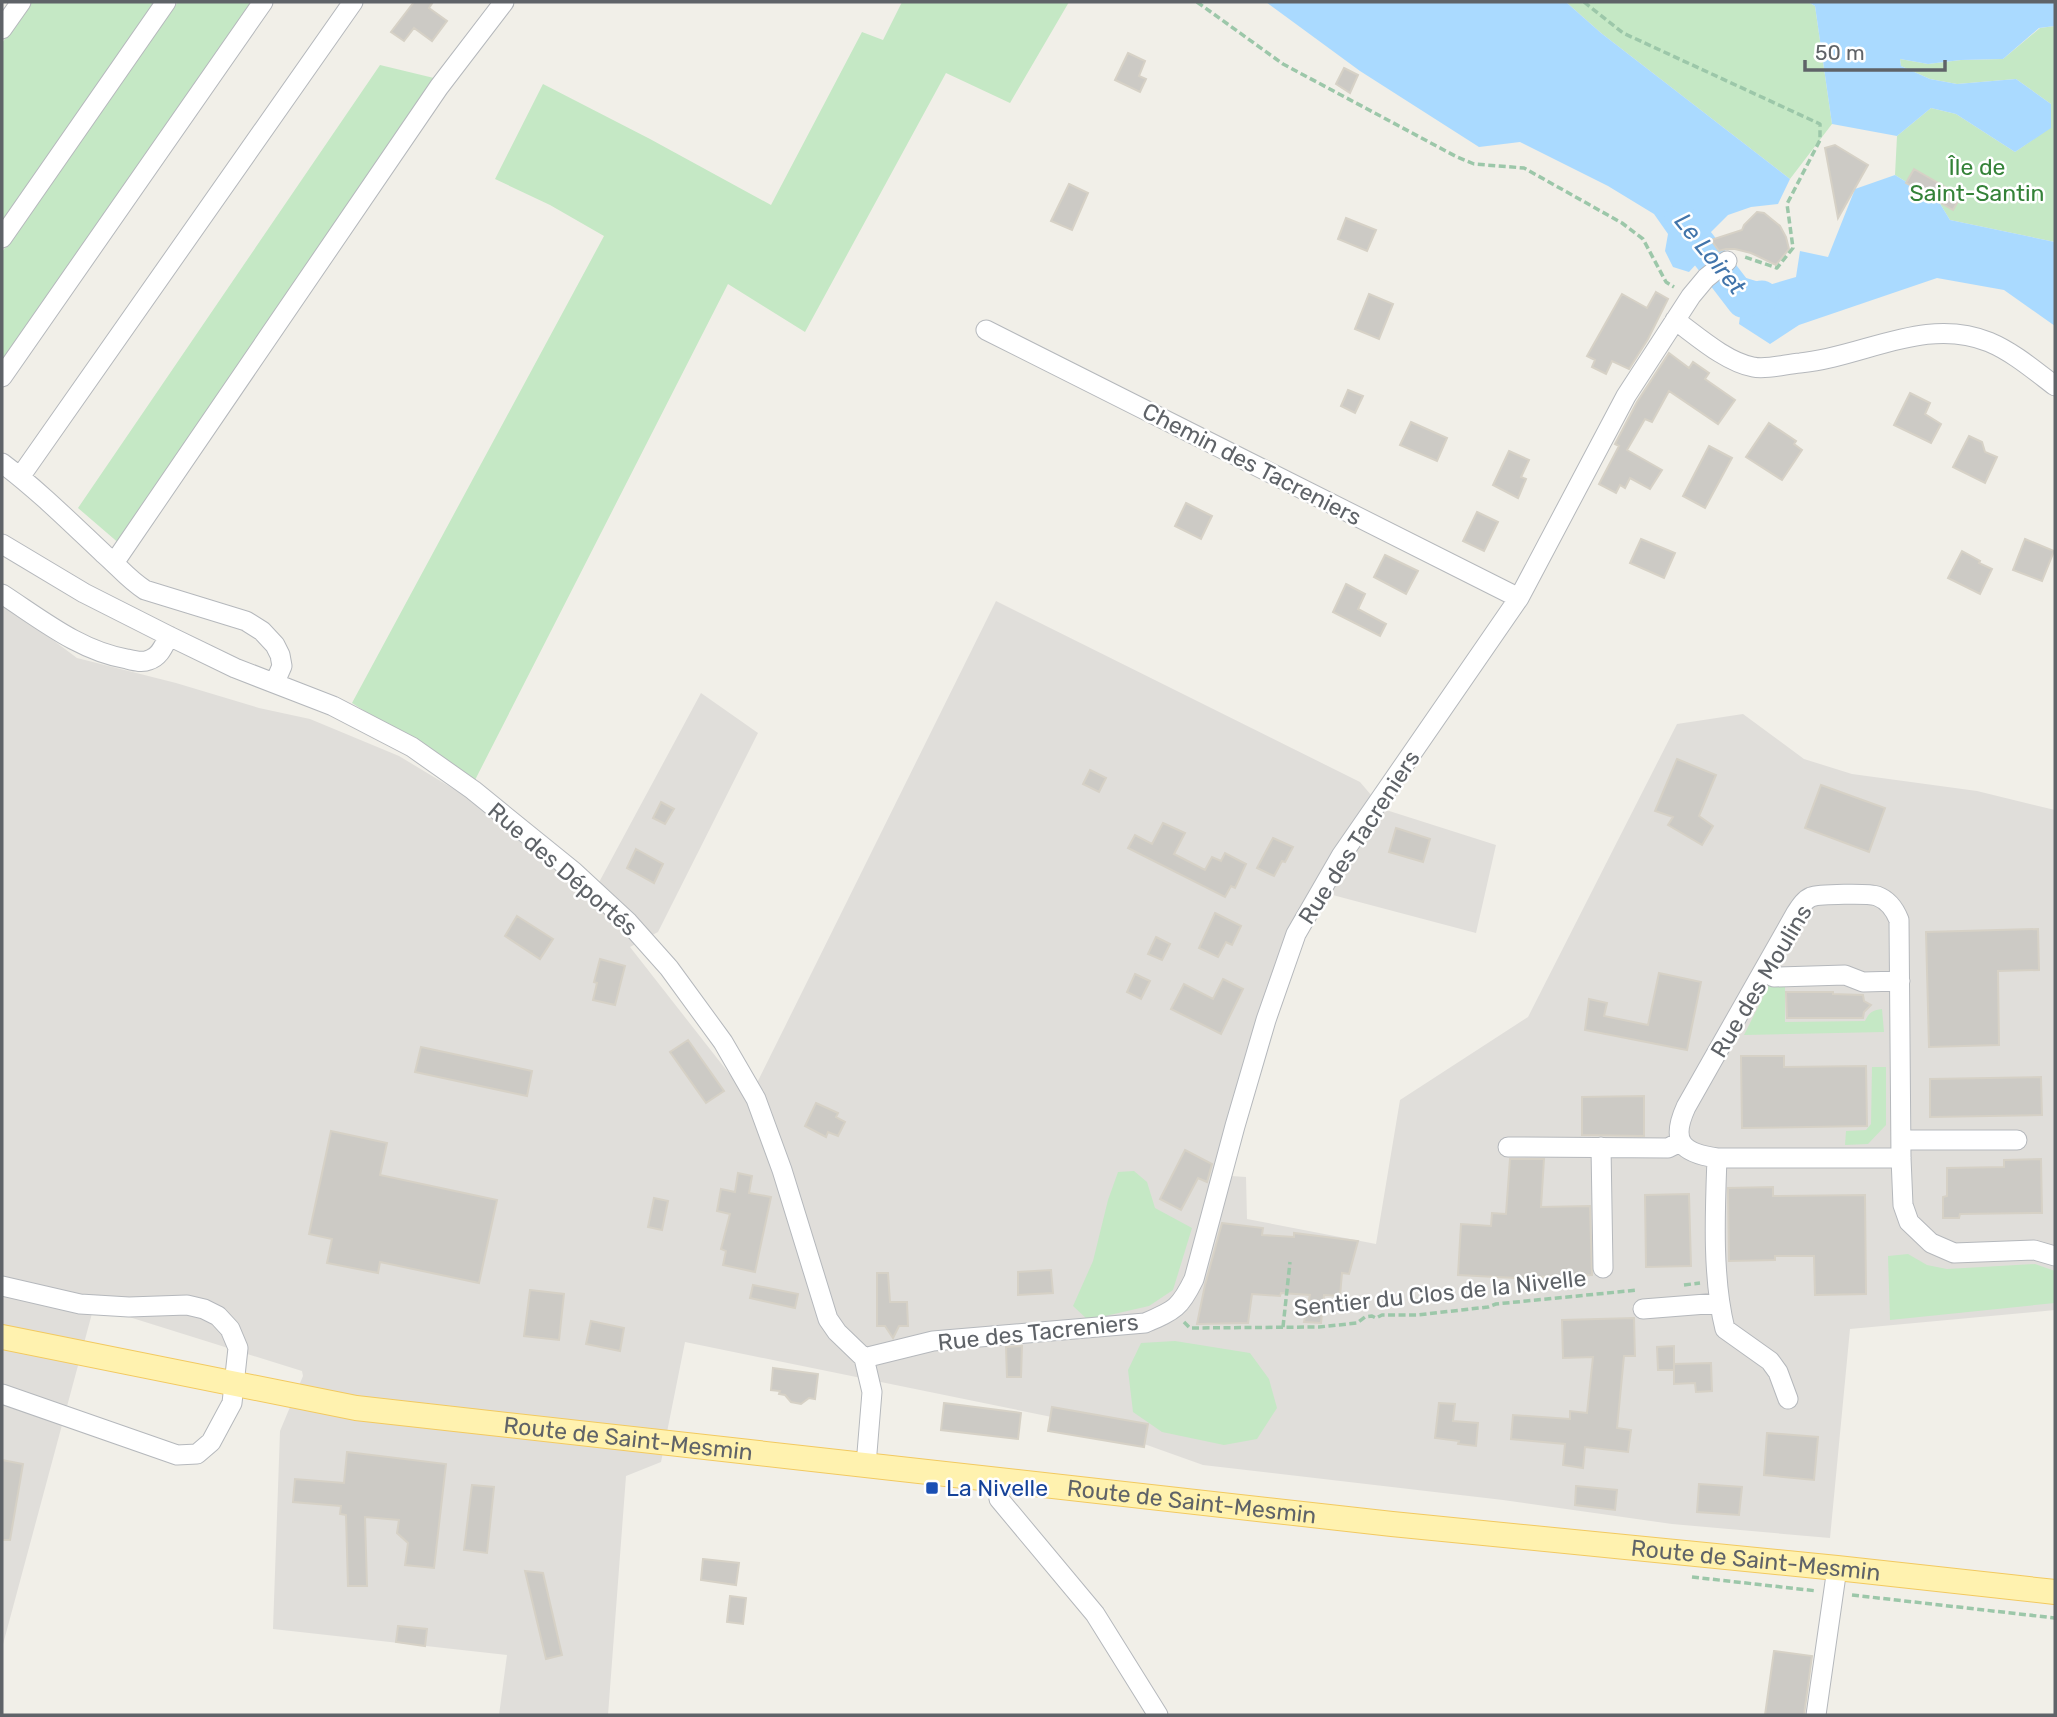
<svg xmlns="http://www.w3.org/2000/svg" width="2057" height="1717" font-family="Rubik,sans-serif">
  <rect width="100%" height="100%" fill="#f1efe8"/>
  <path fill="#e0deda" d="M 996,601 L 1360,782 L 1383,809 L 1496,845 L 1476,933 L 1310,889 L 1231,1176 L 1246,1177 L 1247,1219 L 1376,1244 L 1400,1100 L 1528,1017 L 1677,724 L 1743,714 L 1804,759 L 1852,774 L 1977,791 L 2055,810 L 2055,1310 L 1850,1329 L 1830,1538 L 1672,1524 L 1503,1500 L 1203,1465 L 1091,1425 L 685,1342 L 661,1462 L 626,1476 L 608,1715 L 499,1715 L 507,1655 L 273,1629 L 280,1431 L 303,1376 L 302,1371 L 94,1306 L 2,1648 L 2,602 L 77,658 L 176,683 L 259,708 L 310,719 L 399,756 L 462,794 L 590,899 L 701,693 L 758,733 L 658,932 L 630,947 L 749,1099 Z"/>
  <path fill="#c5e8c5" d="M 31,2 L 159,2 L 2,228 L 2,43 Z
    M 178,2 L 255,2 L 2,366 L 2,252 Z
    M 902,2 L 1069,2 L 1010,103 L 946,73 L 805,332 L 728,284 L 474,782 L 352,703 L 604,236 L 550,205 L 495,179 L 543,84 L 650,139 L 771,205 L 862,32 L 883,40 Z
    M 1566,2 L 1808,2 L 1815,6 L 1832,124 L 1790,179 L 1601,33 Z
    M 2055,26 L 2055,242 L 1950,220 L 1939,202 L 1895,175 L 1897,136 L 1931,108 L 1956,114 L 2015,152 L 2051,127 L 2051,104 L 2016,79 L 1957,84 L 1930,79 L 1901,66 L 1900,59 L 1928,64 L 1961,60 L 2003,59 L 2040,28 Z
    M 380,65 L 438,79 L 121,545 L 78,508 Z
    M 1769,985 L 1785,985 L 1785,1022 L 1865,1021 C 1869,1013 1872,1010 1882,1009 L 1884,1032 L 1744,1035 Z
    M 1872,1067 L 1886,1067 L 1886,1125 L 1868,1144 L 1845,1145 L 1846,1131 L 1866,1130 L 1871,1124 Z
    M 1134,1171 L 1147,1182 L 1155,1208 L 1192,1228 L 1173,1290 L 1149,1306 L 1088,1320 L 1073,1306 L 1093,1261 L 1108,1200 L 1118,1172 Z
    M 1908,1254 L 1927,1265 L 1947,1269 L 2035,1264 L 2055,1271 L 2055,1303 L 1890,1320 L 1888,1256 Z
    M 1175,1341 L 1250,1353 L 1269,1379 L 1277,1408 L 1257,1439 L 1224,1445 L 1162,1432 L 1133,1412 L 1128,1370 L 1141,1343 Z"/>
  <path fill="#aadaff" d="M 1266,2 L 1566,2 L 1601,33 L 1790,179 L 1778,204 L 1751,207 L 1728,215 L 1709,234 L 1716,251 L 1700,260 L 1689,272 L 1673,267 L 1665,251 L 1668,234 L 1654,214 L 1608,186 L 1520,142 L 1479,147 L 1360,71 Z
    M 1808,2 L 2055,2 L 2055,26 L 2039,28 L 2003,59 L 1961,60 L 1928,64 L 1900,59 L 1901,66 L 1930,79 L 1957,84 L 2016,79 L 2051,104 L 2051,128 L 2015,152 L 1956,114 L 1931,108 L 1897,136 L 1895,175 L 1939,202 L 1950,220 L 2055,242 L 2055,326 L 2004,290 L 1937,278 L 1799,325 L 1770,344 L 1739,324 L 1742,301 L 1726,293 L 1730,273 L 1769,285 L 1796,277 L 1800,251 L 1828,257 L 1855,189 L 1895,175 L 1897,136 L 1832,124 L 1815,6 Z"/>
  <g fill="none" stroke-linecap="round" stroke-linejoin="round">
    <path stroke="#aadaff" stroke-width="33" d="M 1681,220 L 1743,301 L 1762,297"/>
  </g>
  <path fill="#cccac5" stroke="#d6d1c6" stroke-width="2" d="M 414,2 L 433,2 L 429,8 L 447,21 L 432,41 L 414,28 L 404,41 L 391,32 Z
    M 1128,53 L 1145,61 L 1139,76 L 1146,79 L 1140,92 L 1115,80 Z
    M 1344,68 L 1358,75 L 1350,93 L 1336,84 Z
    M 1835,145 L 1868,165 L 1838,218 L 1825,148 Z
    M 1914,169 L 1961,196 L 1953,210 L 1906,183 Z
    M 1069,184 L 1088,193 L 1072,230 L 1051,221 Z
    M 1757,212 L 1764,213 L 1780,226 L 1786,237 L 1789,249 L 1776,265 L 1751,253 L 1735,249 L 1726,249 L 1719,251 L 1711,240 L 1742,230 L 1744,225 Z
    M 1346,218 L 1376,230 L 1367,251 L 1338,239 Z
    M 1656,292 L 1668,299 L 1648,339 L 1629,369 L 1612,361 L 1606,374 L 1592,367 L 1595,360 L 1587,356 L 1622,294 L 1647,308 Z
    M 1369,294 L 1393,304 L 1379,339 L 1355,329 Z
    M 1669,353 L 1689,368 L 1693,362 L 1709,373 L 1705,379 L 1735,400 L 1718,424 L 1669,391 L 1652,422 L 1645,419 L 1627,450 L 1662,470 L 1650,489 L 1630,478 L 1625,488 L 1620,485 L 1616,493 L 1599,484 L 1619,446 L 1615,444 L 1637,402 Z
    M 1348,390 L 1363,396 L 1355,413 L 1341,406 Z
    M 1910,393 L 1930,403 L 1925,414 L 1941,424 L 1931,443 L 1894,425 Z
    M 1411,422 L 1447,438 L 1437,461 L 1400,445 Z
    M 1769,423 L 1796,441 L 1794,444 L 1802,450 L 1782,480 L 1746,457 Z
    M 1969,436 L 1982,442 L 1985,452 L 1997,457 L 1985,483 L 1953,467 Z
    M 1709,446 L 1732,458 L 1705,508 L 1683,496 Z
    M 1509,451 L 1529,460 L 1521,477 L 1526,479 L 1518,498 L 1493,485 Z
    M 1186,503 L 1212,516 L 1201,539 L 1175,526 Z
    M 1477,512 L 1498,522 L 1484,551 L 1463,541 Z
    M 1641,539 L 1675,553 L 1664,578 L 1630,563 Z
    M 2025,539 L 2054,551 L 2042,581 L 2013,570 Z
    M 1962,551 L 1980,561 L 1979,563 L 1992,569 L 1980,594 L 1948,578 Z
    M 1385,555 L 1418,571 L 1406,594 L 1374,577 Z
    M 1346,584 L 1365,594 L 1358,609 L 1386,624 L 1380,636 L 1333,612 Z
    M 1677,759 L 1716,775 L 1699,816 L 1713,826 L 1702,845 L 1668,825 L 1673,817 L 1655,811 Z
    M 1090,770 L 1106,778 L 1099,792 L 1083,784 Z
    M 1821,785 L 1885,808 L 1869,852 L 1805,828 Z
    M 661,802 L 674,809 L 665,824 L 653,818 Z
    M 1163,823 L 1185,833 L 1174,854 L 1205,870 L 1212,857 L 1221,861 L 1225,853 L 1246,864 L 1235,888 L 1231,886 L 1225,897 L 1128,848 L 1135,835 L 1152,844 Z
    M 1396,828 L 1430,839 L 1423,862 L 1389,852 Z
    M 1273,838 L 1293,847 L 1285,862 L 1282,861 L 1274,876 L 1257,868 Z
    M 636,849 L 663,864 L 654,883 L 627,868 Z
    M 1215,913 L 1241,926 L 1232,945 L 1226,942 L 1218,957 L 1199,948 Z
    M 517,916 L 553,939 L 540,959 L 505,936 Z
    M 2038,929 L 2039,970 L 1998,971 L 1999,1045 L 1929,1047 L 1926,932 Z
    M 1156,937 L 1170,944 L 1162,960 L 1148,954 Z
    M 600,959 L 625,966 L 615,1005 L 593,1000 L 597,983 L 594,982 Z
    M 1659,973 L 1701,982 L 1687,1050 L 1585,1030 L 1589,999 L 1607,1003 L 1604,1016 L 1648,1025 Z
    M 1135,974 L 1150,981 L 1141,999 L 1127,992 Z
    M 1223,979 L 1243,989 L 1221,1034 L 1171,1009 L 1184,984 L 1213,999 Z
    M 1786,992 L 1833,992 L 1833,994 L 1863,995 L 1864,1001 L 1871,1005 L 1864,1012 L 1863,1018 L 1787,1018 Z
    M 688,1040 L 724,1091 L 706,1103 L 670,1052 Z
    M 421,1047 L 532,1071 L 527,1096 L 415,1072 Z
    M 1741,1056 L 1784,1056 L 1784,1067 L 1866,1066 L 1867,1126 L 1742,1128 Z
    M 2041,1077 L 2042,1115 L 1930,1117 L 1930,1079 Z
    M 1644,1096 L 1644,1136 L 1582,1135 L 1582,1097 Z
    M 816,1103 L 838,1113 L 836,1117 L 845,1122 L 838,1136 L 828,1132 L 826,1137 L 805,1126 Z
    M 331,1131 L 387,1143 L 380,1175 L 497,1200 L 479,1283 L 380,1262 L 378,1273 L 327,1263 L 332,1239 L 309,1234 Z
    M 1185,1150 L 1212,1164 L 1207,1182 L 1198,1178 L 1181,1210 L 1160,1199 Z
    M 1510,1159 L 1544,1159 L 1541,1207 L 1590,1206 L 1592,1275 L 1538,1277 L 1538,1279 L 1458,1275 L 1461,1224 L 1491,1226 L 1492,1213 L 1506,1214 Z
    M 2041,1159 L 2042,1213 L 1960,1214 L 1959,1218 L 1943,1218 L 1943,1197 L 1947,1196 L 1947,1168 L 2004,1167 L 2004,1160 Z
    M 738,1173 L 752,1176 L 749,1193 L 771,1197 L 755,1272 L 723,1265 L 726,1251 L 721,1249 L 730,1214 L 717,1211 L 721,1189 L 735,1192 Z
    M 1773,1187 L 1773,1196 L 1865,1195 L 1866,1294 L 1815,1295 L 1814,1256 L 1775,1256 L 1775,1260 L 1729,1261 L 1728,1188 Z
    M 1689,1194 L 1691,1266 L 1646,1267 L 1645,1195 Z
    M 654,1198 L 668,1201 L 662,1230 L 648,1227 Z
    M 1222,1223 L 1263,1228 L 1262,1235 L 1294,1237 L 1294,1233 L 1358,1241 L 1349,1274 L 1342,1273 L 1340,1296 L 1324,1295 L 1321,1323 L 1304,1322 L 1310,1295 L 1281,1293 L 1280,1296 L 1252,1294 L 1248,1323 L 1197,1324 L 1205,1285 Z
    M 1051,1270 L 1053,1293 L 1018,1295 L 1018,1272 Z
    M 877,1273 L 888,1273 L 890,1302 L 907,1302 L 908,1326 L 899,1326 L 893,1338 L 885,1326 L 877,1326 Z
    M 753,1285 L 798,1294 L 795,1308 L 750,1298 Z
    M 530,1290 L 564,1294 L 559,1340 L 524,1336 Z
    M 1634,1318 L 1635,1356 L 1624,1356 L 1617,1428 L 1631,1430 L 1628,1452 L 1585,1447 L 1583,1468 L 1563,1465 L 1565,1444 L 1511,1439 L 1513,1415 L 1570,1419 L 1570,1411 L 1587,1413 L 1593,1357 L 1563,1358 L 1562,1320 Z
    M 591,1321 L 624,1328 L 620,1351 L 586,1344 Z
    M 1022,1346 L 1021,1377 L 1007,1377 L 1006,1347 Z
    M 1674,1346 L 1674,1370 L 1658,1370 L 1657,1347 Z
    M 1711,1363 L 1712,1391 L 1696,1392 L 1695,1383 L 1674,1384 L 1674,1364 Z
    M 773,1368 L 818,1374 L 815,1399 L 809,1398 L 801,1404 L 791,1402 L 785,1395 L 779,1394 L 780,1391 L 771,1390 Z
    M 944,1403 L 1021,1413 L 1018,1439 L 941,1430 Z
    M 1439,1403 L 1455,1404 L 1453,1421 L 1478,1423 L 1476,1446 L 1458,1444 L 1459,1441 L 1435,1438 Z
    M 1052,1407 L 1148,1424 L 1144,1447 L 1048,1431 Z
    M 1767,1433 L 1818,1437 L 1814,1480 L 1764,1475 Z
    M 347,1452 L 446,1464 L 434,1568 L 405,1565 L 408,1543 L 397,1533 L 399,1520 L 365,1517 L 367,1586 L 348,1586 L 346,1515 L 340,1514 L 341,1506 L 293,1502 L 295,1479 L 344,1483 Z
    M 2,1460 L 23,1464 L 10,1540 L 2,1540 Z
    M 1699,1484 L 1742,1487 L 1739,1515 L 1697,1512 Z
    M 472,1485 L 494,1487 L 487,1553 L 464,1550 Z
    M 1576,1486 L 1617,1490 L 1615,1510 L 1575,1505 Z
    M 703,1559 L 739,1563 L 736,1585 L 701,1580 Z
    M 525,1571 L 543,1573 L 562,1655 L 546,1659 Z
    M 730,1596 L 746,1598 L 743,1624 L 727,1622 Z
    M 398,1626 L 427,1629 L 425,1646 L 396,1642 Z
    M 1774,1651 L 1812,1656 L 1804,1715 L 1765,1715 Z"/>
  <g fill="none" stroke-linecap="round" stroke-linejoin="round">
    <defs>
      <path id="minor" d="M 2,29 L 21,2
        M 2,238 L 166,2
        M 1675,320 C 1697,336 1726,362 1753,367 C 1767,370 1786,364 1800,363 C 1864,357 1925,316 1989,342 C 2013,352 2034,370 2055,386
        M 986,330 L 1519,598
        M 2,377 L 263,2
        M 2,463 C 38,490 71,523 104,554 C 118,566 129,580 145,590 L 246,621 L 262,631 L 275,645 L 280,655 L 282,666 L 275,682
        M 20,477 L 353,2
        M 2,544 L 84,593 L 169,636 L 235,668 L 333,706 L 412,747 L 473,790 L 574,872 L 628,922 L 669,968 L 723,1042 L 756,1099 L 782,1170 L 828,1319 L 837,1332 L 864,1358 L 872,1392 L 866,1465
        M 114,563 L 439,87 L 504,2
        M 2,594 C 42,620 80,651 127,659 C 135,661 142,663 149,660 C 160,657 164,645 169,636
        M 1764,972 L 1774,977 L 1845,975 L 1863,982 L 1900,981
        M 1901,1140 L 2017,1140
        M 1508,1147 L 1668,1148 L 1680,1142
        M 1601,1147 L 1603,1268
        M 1717,1158 C 1715,1212 1712,1277 1725,1329 L 1770,1361 L 1778,1372 L 1788,1399
        M 1901,1158 L 1717,1158 C 1682,1153 1670,1142 1686,1107 L 1796,913 C 1800,907 1804,900 1811,897 C 1819,894 1869,893 1877,896 C 1888,900 1895,910 1899,920 L 1901,1158 L 1903,1205 L 1909,1222 L 1931,1243 L 1954,1253 L 2034,1250 L 2055,1256
        M 2,1286 L 80,1304 L 129,1307 L 187,1305 L 204,1309 L 218,1316 L 230,1329 L 238,1348 L 232,1403 L 211,1442 L 197,1454 L 177,1455 L 2,1394
        M 1643,1309 L 1719,1303
        M 864,1358 L 933,1341 L 1145,1323 C 1175,1310 1180,1308 1194,1279 L 1235,1126 L 1266,1020 L 1296,934 L 1341,856 L 1519,598 L 1626,396 L 1691,296 L 1706,278 L 1727,261
        M 997,1480 L 999,1499 L 1095,1614 L 1158,1715
        M 1816,1715 L 1837,1568"/>
      <g id="major">
        <path id="s1" d="M 2,1337 L 356,1408 L 1392,1524 L 1837,1568 L 2055,1592"/>
      </g>
    </defs>
    <use href="#minor" stroke="#b5b8bc" stroke-width="21"/>
    <use href="#major" stroke="#f2c960" stroke-width="26"/>
    <path stroke="#9cc7a9" stroke-width="3.5" stroke-dasharray="7 3.5" stroke-linecap="butt" d="M 1197,2 L 1283,64 L 1457,157 L 1474,164 L 1524,168 L 1622,223 L 1643,239 L 1666,282 L 1674,287
      M 1584,2 L 1623,33 L 1820,124 L 1820,140 L 1787,204 L 1793,248 L 1777,268 L 1745,257
      M 1684,1285 L 1700,1283
      M 1184,1322 L 1190,1328 L 1319,1327 L 1357,1323 L 1365,1317 L 1372,1316 L 1376,1318 L 1382,1315 L 1417,1315 L 1488,1307 L 1496,1304 L 1638,1290
      M 1283,1327 L 1290,1262
      M 1692,1577 L 1817,1591
      M 1852,1595 L 2055,1618"/>
    <use href="#minor" stroke="#fff" stroke-width="19"/>
    <use href="#major" stroke="#fff2af" stroke-width="24"/>
  </g>
  <rect fill="#1a4fb4" stroke="#fff" stroke-width="2.5" x="925" y="1481" width="14" height="14" rx="3.5"/>
  <g text-anchor="middle" dominant-baseline="central" stroke-width="5" stroke-linejoin="round" paint-order="stroke">
    <g font-size="23" fill="#348238" stroke="#fff">
      <text x="1977" y="167">Île de<tspan x="1977" dy="26">Saint-Santin</tspan></text>
    </g>
    <g font-size="23" fill="#5f6368" stroke="#fff">
      <text transform="translate(1252 464) rotate(27)">Chemin des Tacreniers</text>
      <text transform="translate(1359 837) rotate(-57)">Rue des Tacreniers</text>
      <text transform="translate(563 869) rotate(41)">Rue des Déportés</text>
      <text transform="translate(1761 981) rotate(-59)">Rue des Moulins</text>
      <text transform="translate(1440 1293) rotate(-6)">Sentier du Clos de la Nivelle</text>
      <text transform="translate(1038 1332) rotate(-6)">Rue des Tacreniers</text>
      <text stroke="none"><textPath href="#s1" startOffset="635">Route de Saint-Mesmin</textPath></text>
      <text stroke="none"><textPath href="#s1" startOffset="1202">Route de Saint-Mesmin</textPath></text>
      <text stroke="none"><textPath href="#s1" startOffset="1769">Route de Saint-Mesmin</textPath></text>
    </g>
    <g font-size="23" fill="#164399" stroke="#fff" text-anchor="start">
      <text x="946" y="1488">La Nivelle</text>
    </g>
    <g font-size="24" font-style="italic" fill="#4174aa" stroke="#fff">
      <text transform="translate(1710 254) rotate(51)">Le Loiret</text>
    </g>
  </g>
  <rect width="2057" height="1717" fill="none" stroke="#5f6368" stroke-width="7"/>
  <path d="M1805 60v10h140v-10" fill="none" stroke="#5f6368" stroke-width="3.5"/>
  <text x="1815" y="60" font-size="21" fill="#5f6368" stroke="#ffffff" stroke-width="5" paint-order="stroke">50 m</text>
</svg>
